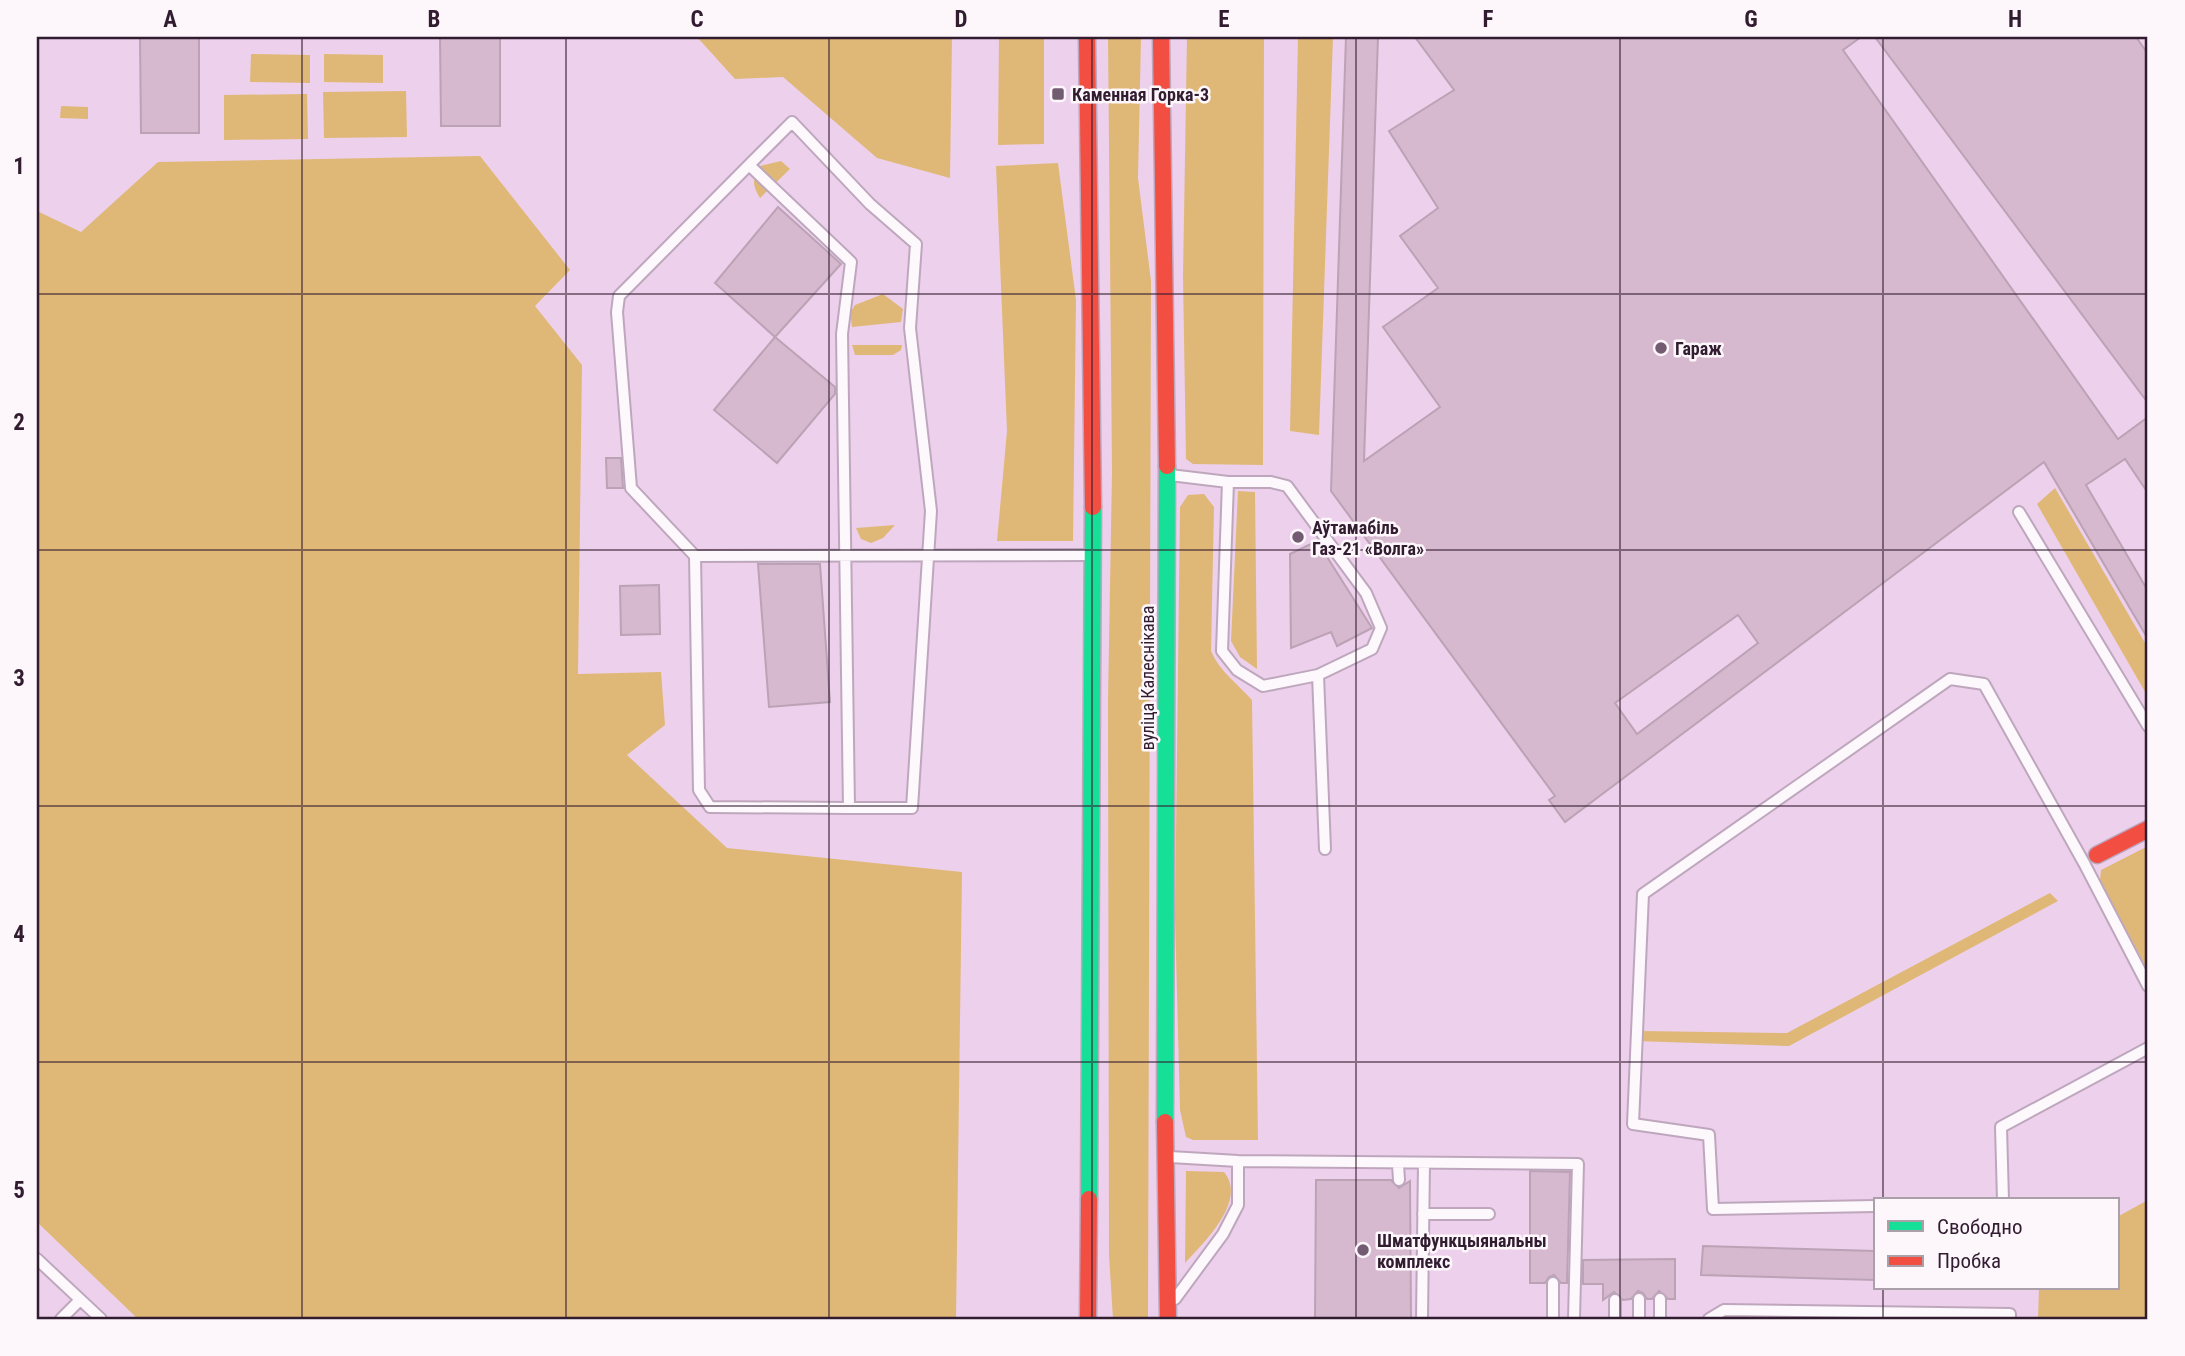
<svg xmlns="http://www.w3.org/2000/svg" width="2185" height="1356" font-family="'Roboto Condensed',sans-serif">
  <rect width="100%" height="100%" fill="#edd0ec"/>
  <path fill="#dfb877" d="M 697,37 L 952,37 L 950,178 L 877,158 L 783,77 L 735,79 Z
    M 999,37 L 1044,37 L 1044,144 L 998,145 Z
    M 1108,37 L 1141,37 L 1138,178 L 1151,281 L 1148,1319 L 1113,1319 L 1109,1255 L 1108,701 L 1112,472 Z
    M 1187,37 L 1264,37 L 1263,465 L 1193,464 L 1186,459 L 1183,276 Z
    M 1298,37 L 1333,37 L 1319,435 L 1290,431 Z
    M 251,54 L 310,55 L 310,83 L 250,82 Z
    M 324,54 L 383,55 L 383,83 L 324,82 Z
    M 406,91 L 407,137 L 324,138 L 323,92 Z
    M 307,94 L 308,139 L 224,140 L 224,95 Z
    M 61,106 L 88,107 L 88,119 L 60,118 Z
    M 480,156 L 570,270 L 535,306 L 582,365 L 578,674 L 661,672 L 665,725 L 627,755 L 727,848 L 962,872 L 956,1319 L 138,1319 L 37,1222 L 37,211 L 81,232 L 158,162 Z
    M 781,161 L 790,169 L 760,198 C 752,185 752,179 760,166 Z
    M 1058,163 L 1076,300 L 1073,541 L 997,541 L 1007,431 L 996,166 Z
    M 883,294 L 903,309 L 901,322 L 852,327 L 850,313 L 855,305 Z
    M 852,345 L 902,345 L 901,350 L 893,355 L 855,355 Z
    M 2055,488 L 2148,648 L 2148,697 L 2037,504 Z
    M 1238,491 L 1255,492 L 1257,669 L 1240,657 L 1231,641 Z
    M 1204,494 L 1214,507 L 1211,651 C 1220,672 1237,683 1252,700 L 1258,1140 L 1193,1140 L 1186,1137 L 1180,1110 L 1175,916 L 1180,507 L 1188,495 Z
    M 895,525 L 883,538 L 871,543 L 861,539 L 856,528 Z
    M 2148,846 L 2148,971 L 2100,880 L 2101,870 Z
    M 2050,893 L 2058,901 L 1789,1046 L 1635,1041 L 1640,1031 L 1787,1033 Z
    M 1186,1171 L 1224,1172 C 1248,1201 1203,1243 1185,1263 Z
    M 2148,1200 L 2148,1319 L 2038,1319 L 2039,1288 L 2117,1288 L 2117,1217 Z"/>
  <path fill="#d7b9cf" stroke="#bba2b5" stroke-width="2" fill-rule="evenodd" d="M 140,37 L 199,37 L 199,133 L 141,133 Z
    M 440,37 L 500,37 L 500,126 L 441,126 Z
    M 1346,37 L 1378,37 L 1364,461 L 1440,407 L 1383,327 L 1438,288 L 1400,236 L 1438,208 L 1389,131 L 1454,90 L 1415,37 L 1861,37 L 1843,50 L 2118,439 L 2148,417 L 2148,493 L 2125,459 L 2086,485 L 2148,591 L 2148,639 L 2044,462 L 1565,822 L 1549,800 L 1555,796 L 1331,491 ZM 1738,615 L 1758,643 L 1637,734 L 1615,703 Z
    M 1875,37 L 2136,37 L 2148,54 L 2148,403 Z
    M 778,207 L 841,264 L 775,337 L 715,283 Z
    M 775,337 L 835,387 L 835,394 L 777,463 L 714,410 Z
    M 606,458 L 621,458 L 623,488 L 607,488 Z
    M 1317,541 L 1372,628 L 1337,646 L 1331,632 L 1291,648 L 1290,554 Z
    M 758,564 L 820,564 L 830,702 L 769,707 Z
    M 659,585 L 660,634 L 621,635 L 620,586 Z
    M 1530,1171 L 1570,1172 L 1567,1283 L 1561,1283 L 1554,1275 L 1549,1277 L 1545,1283 L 1530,1283 Z
    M 1316,1180 L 1391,1180 L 1399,1188 L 1410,1181 L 1411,1319 L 1315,1319 Z
    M 1703,1246 L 1875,1251 L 1875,1280 L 1701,1275 Z
    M 1675,1259 L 1675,1299 L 1668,1299 L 1659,1291 L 1652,1299 L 1647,1299 L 1643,1293 L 1638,1291 L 1631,1299 L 1623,1300 L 1614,1292 L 1603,1300 L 1603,1284 L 1583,1284 L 1583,1260 Z"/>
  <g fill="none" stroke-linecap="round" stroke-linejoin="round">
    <defs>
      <path id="lane" d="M 749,165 L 619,296 L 617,312 L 631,488 L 695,556 L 1091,555
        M 1170,475 L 1228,482 L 1222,651 L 1237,670 L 1263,686 L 1318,675 L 1325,849
        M 1228,482 L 1271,482 L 1287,486 L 1366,593 L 1381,628 L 1372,649 L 1318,675
        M 2019,512 L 2148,726
        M 695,556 L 699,790 L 710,807 L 849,808 L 842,334 L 851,262 L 749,165 L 792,122 L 870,204 L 916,244 L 910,328 L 931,511 L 912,808 L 849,808
        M 1170,1157 L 1238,1161 L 1578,1164 L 1574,1319
        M 1398,1164 L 1399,1180
        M 2003,1200 L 2001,1127 L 2148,1048
        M 1875,1206 L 1713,1209 L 1709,1135 L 1633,1124 L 1643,894 L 1950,679 L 1984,684 L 2084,863 L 2148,986
        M 1423,1214 L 1489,1214
        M 37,1259 L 101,1319
        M 1175,1299 L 1223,1234 L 1238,1205 L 1238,1161
        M 1639,1299 L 1639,1319
        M 1615,1300 L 1615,1319
        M 61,1319 L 79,1301
        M 1422,1319 L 1424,1163
        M 1553,1319 L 1553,1283
        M 1660,1319 L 1660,1299
        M 1709,1319 L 1724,1310 L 2010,1314 L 2010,1319"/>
      <path id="fast" d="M 1165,1122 L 1167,466
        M 1089,1199 L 1093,507"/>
      <path id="jam" d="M 1087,37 L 1093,507
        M 1161,37 L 1167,466
        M 2097,855 L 2148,829
        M 1165,1122 L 1168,1319
        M 1088,1319 L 1089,1199"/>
    </defs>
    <use href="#lane" stroke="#bea7bd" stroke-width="14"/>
    <use href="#fast" stroke="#bea7bd" stroke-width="19"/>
    <use href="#jam" stroke="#bea7bd" stroke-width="19"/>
    <use href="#lane" stroke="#fcf8fc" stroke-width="10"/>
    <use href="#fast" stroke="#16e098" stroke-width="16"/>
    <use href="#jam" stroke="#f24e42" stroke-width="16"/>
  </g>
  <path fill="none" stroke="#311c30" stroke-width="2" stroke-opacity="0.55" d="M 302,37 L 302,1319M 566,37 L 566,1319M 829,37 L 829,1319M 1092,37 L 1092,1319M 1356,37 L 1356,1319M 1620,37 L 1620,1319M 1883,37 L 1883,1200M 37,294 L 2148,294M 37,550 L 2148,550M 37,806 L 2148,806M 37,1062 L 2148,1062M 1883,1288 L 1883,1319"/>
  <g fill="#735b72" stroke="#fdf7fc" stroke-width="2.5">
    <rect x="1051" y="87" width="14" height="14" rx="3.5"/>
    <circle cx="1661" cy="348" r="7"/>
    <circle cx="1298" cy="537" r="7"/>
    <circle cx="1363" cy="1250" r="7"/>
  </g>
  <g text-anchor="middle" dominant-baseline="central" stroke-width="5" stroke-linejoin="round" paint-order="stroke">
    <g font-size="18" font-weight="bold" fill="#311c30" stroke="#fdf7fc" text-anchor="start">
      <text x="1072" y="94">Каменная Горка-3</text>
      <text x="1675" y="348">Гараж</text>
      <text x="1312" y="527">Аўтамабіль<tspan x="1312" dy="21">Газ-21 «Волга»</tspan></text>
      <text x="1377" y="1240">Шматфункцыянальны<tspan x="1377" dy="21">комплекс</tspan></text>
    </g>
    <g font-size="18" fill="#311c30" stroke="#fdf7fc">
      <text transform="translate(1147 678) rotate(-90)">вуліца Калеснікава</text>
    </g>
  </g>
  <rect width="2185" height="1356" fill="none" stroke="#fdf7fc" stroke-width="77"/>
  <rect x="1874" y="1198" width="245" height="91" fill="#fdf7fc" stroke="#ab9faa" stroke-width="2"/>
  <rect x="1888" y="1221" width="35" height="10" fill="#16e098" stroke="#ab9faa" stroke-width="2"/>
  <text x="1937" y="1234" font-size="21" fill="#311c30">Свободно</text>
  <rect x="1888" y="1256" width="35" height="10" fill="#f24e42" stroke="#ab9faa" stroke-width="2"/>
  <text x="1937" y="1268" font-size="21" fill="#311c30">Пробка</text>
  <rect x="38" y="38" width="2108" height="1280" fill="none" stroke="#311c30" stroke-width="2.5"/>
  <g font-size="23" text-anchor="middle" font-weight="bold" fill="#311c30">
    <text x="170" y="27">A</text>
    <text x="434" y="27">B</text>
    <text x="697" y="27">C</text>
    <text x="961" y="27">D</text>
    <text x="1224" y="27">E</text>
    <text x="1488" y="27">F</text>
    <text x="1751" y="27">G</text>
    <text x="2015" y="27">H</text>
    <text x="19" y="174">1</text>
    <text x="19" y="430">2</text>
    <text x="19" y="686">3</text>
    <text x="19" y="942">4</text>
    <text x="19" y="1198">5</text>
  </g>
</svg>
